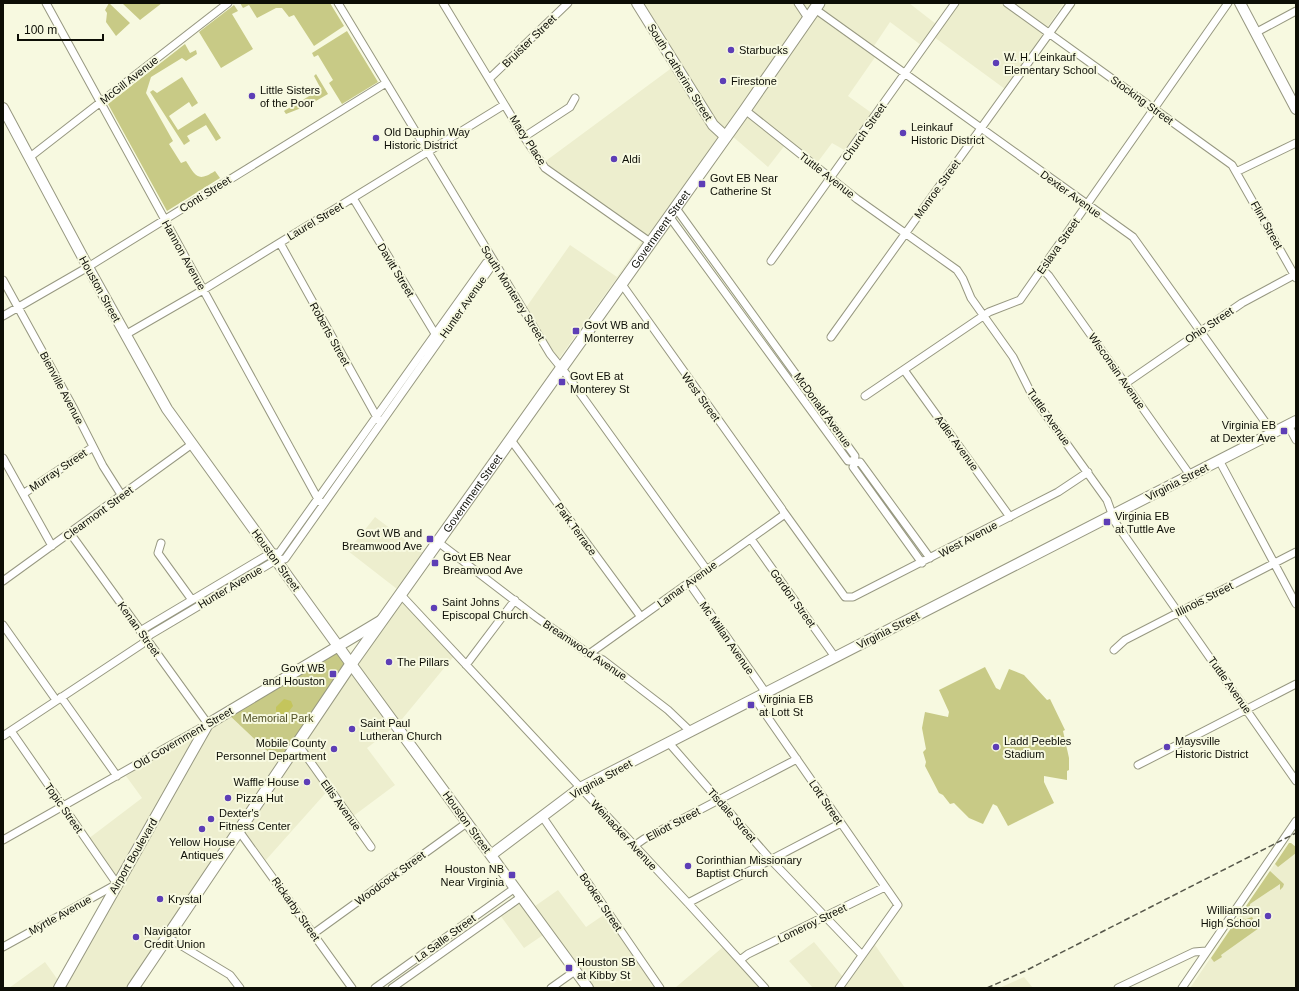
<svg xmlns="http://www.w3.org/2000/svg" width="1299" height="991" font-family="Helvetica,sans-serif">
  <rect width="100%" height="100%" fill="#f7f9e0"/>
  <path fill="#edeece" d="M 640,3 L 909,3 L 936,24 L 921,45 L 890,22 L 874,46 L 880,50 L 848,96 L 873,114 L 846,151 L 832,143 L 817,163 L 789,140 L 768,167 L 724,129 L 558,360 L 525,309 L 570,245 L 617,277 L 646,235 L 543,163 L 677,64 Z
    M 958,3 L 1002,3 L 1007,6 L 1009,3 L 1064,3 L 1005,89 L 934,37 Z
    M 375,517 L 431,559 L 401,599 L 454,656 L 398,724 L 367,748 L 395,785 L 352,817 L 331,787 L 265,861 L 242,831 L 140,988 L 9,988 L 45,962 L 58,980 L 116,878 L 88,839 L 142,798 L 126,776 L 227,713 L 285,768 L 398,603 L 397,589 L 348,551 Z
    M 1289,843 L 1296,849 L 1296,988 L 1190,988 Z
    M 558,890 L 586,927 L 605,914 L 656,988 L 594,988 L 549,931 L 524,948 L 500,915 L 520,901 L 528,911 Z
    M 814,942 L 848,983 L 875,945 L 905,988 L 813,988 L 789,961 Z
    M 723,947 L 761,988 L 675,988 Z
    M 1024,977 L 1033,988 L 999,988 Z"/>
  <path fill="#c8ca86" d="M 109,3 L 130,23 L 116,36 L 106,22 L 107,13 L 105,10 Z
    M 122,3 L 162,3 L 140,20 Z
    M 240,3 L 330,3 L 344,26 L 314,46 L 294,15 L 289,17 L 282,8 L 276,8 L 257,18 L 249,5 L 243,8 Z
    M 234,5 L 238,11 L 232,14 L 253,49 L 221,68 L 199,32 Z
    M 347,31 L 378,82 L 342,104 L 329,83 L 333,80 L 318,55 L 314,57 L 312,53 Z
    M 185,44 L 190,53 L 196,50 L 197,54 L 186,61 L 182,58 L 151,77 L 146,93 L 173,141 L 169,144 L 181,163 L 186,161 C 196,177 198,182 215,171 L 220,178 L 167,211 L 108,104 Z
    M 316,74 L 328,94 L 309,105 L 286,114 L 284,111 L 321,89 L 314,76 Z
    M 182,77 L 198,103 L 192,107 L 189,102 L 169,116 L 178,130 L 205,113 L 221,138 L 216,141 L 206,125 L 187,136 L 190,141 L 184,145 L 150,92 L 153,90 L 157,93 Z
    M 339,646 L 351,664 L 282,765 L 227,713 Z
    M 985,667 L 996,688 L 1000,690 L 1009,669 L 1024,675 L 1047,700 L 1050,699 L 1065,730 L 1063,731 L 1069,758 L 1069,770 L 1067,771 L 1067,780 L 1044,776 L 1044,782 L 1054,803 L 1008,826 L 997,806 L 993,804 L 983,824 L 969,818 L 954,803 L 950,804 L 943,795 L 939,793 L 925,766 L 926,762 L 923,752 L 926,749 L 922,728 L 925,712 L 948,717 L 949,712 L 939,690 Z
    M 1289,843 L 1291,843 L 1296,847 L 1296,853 L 1278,867 L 1275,864 Z
    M 1270,871 L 1284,884 L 1283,887 L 1280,890 L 1280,884 L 1250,904 L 1249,912 L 1242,912 Z
    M 1252,917 L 1259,928 L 1221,955 L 1222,957 L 1214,962 L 1211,958 L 1238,918 L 1246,919 Z"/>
  <path fill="#c4c55c" d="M 284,699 L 291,701 L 293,706 L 285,716 L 278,715 L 276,713 L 276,707 Z"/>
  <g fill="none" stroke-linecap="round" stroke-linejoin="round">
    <defs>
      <path id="street" d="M 46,3 L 318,499 L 323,505
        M 338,3 L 550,354 L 567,375 L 707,570
        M 443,3 L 524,137 L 545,168 L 650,242
        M 798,3 L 808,18
        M 1007,3 L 1232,165 L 1296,278
        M 815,9 L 1133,237 L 1273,433
        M 1255,33 L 1296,11
        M 489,79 L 568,3
        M 745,110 L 857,199 L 957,270 L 963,279 L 971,298 L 1013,357 L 1033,397 L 1107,500 L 1115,522 L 1296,781
        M 524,137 L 570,107 L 575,98
        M 30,157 L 228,3
        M 1238,171 L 1296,143
        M 353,198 L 437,337
        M 669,216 L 848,461 L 854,461 L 855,456 L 675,207
        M 280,243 L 379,421
        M 771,261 L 955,3
        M 1042,269 L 1049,276 L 1190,475
        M 3,280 L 74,409 L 103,466 L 122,496
        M 621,283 L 782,509
        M 3,316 L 88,267 L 386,83
        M 125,335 L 203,290 L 504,105
        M 831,337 L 1071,3
        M 904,370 L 1010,517
        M 1126,383 L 1242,303 L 1296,274
        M 865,396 L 989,312 L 1020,300 L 1228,3
        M 1288,425 L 1296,440
        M 511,440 L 641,617
        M 3,458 L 52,546
        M 1219,460 L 1296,604
        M 23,494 L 93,447
        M 783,511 L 845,597 L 853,597 L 1058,492 L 1088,472
        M 751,539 L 835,657
        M 438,542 L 536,617 L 589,654 L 603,660 L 668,710 L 691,732
        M 161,543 L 158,553 L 192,600
        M 922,563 L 853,467 L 855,463 L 860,462 L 930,558
        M 3,581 L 192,444
        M 689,583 L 766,693
        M 401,595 L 688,903 L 765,988
        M 3,625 L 56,700
        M 140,631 L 271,553 L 279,553 L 486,263 L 493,260
        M 1114,650 L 1125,640 L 1296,552
        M 589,654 L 785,514
        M 466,665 L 515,600
        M 61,697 L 117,776
        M 755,699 L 898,905 L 839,988
        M 3,736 L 142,644 L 150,635 L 276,560 L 285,559 L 491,267 L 490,262
        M 297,743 L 371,847
        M 669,743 L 771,860 L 862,955
        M 1138,765 L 1296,684
        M 542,816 L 660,988
        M 239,831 L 352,988
        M 3,840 L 208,724 L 70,533
        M 634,846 L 644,839 L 797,759
        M 688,903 L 841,823
        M 313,934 L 468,822
        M 167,937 L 230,975 L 240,988
        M 3,947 L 117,884 L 11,731
        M 740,960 L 748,954 L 885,887
        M 375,988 L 515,888
        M 392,988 L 521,897
        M 551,988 L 575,971
        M 1118,988 L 1194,952 L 1206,951
        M 1182,988 L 1296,821"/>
      <path id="secondary" d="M 637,3 L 713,125 L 726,137
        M 1240,3 L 1296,109
        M 3,108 L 88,267 L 167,409 L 351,664 L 588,988
        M 491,855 L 580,788 L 1296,421
        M 59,988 L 208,724 L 382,620"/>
      <g id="primary">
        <path id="s1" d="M 133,988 L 351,664 L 745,110 L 819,3"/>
      </g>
    </defs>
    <use href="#street" stroke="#979881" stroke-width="9"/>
    <use href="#secondary" stroke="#979881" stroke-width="12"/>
    <use href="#primary" stroke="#979881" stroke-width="13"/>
    <use href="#street" stroke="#fff" stroke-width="7"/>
    <use href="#secondary" stroke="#fff" stroke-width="10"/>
    <use href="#primary" stroke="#fff" stroke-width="11"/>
    <path stroke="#56574a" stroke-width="1.5" stroke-dasharray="6 3" stroke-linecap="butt" d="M 987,988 L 1025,971 L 1296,833"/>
  </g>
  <g fill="#5d3eb6" stroke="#f7f9e0" stroke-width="1.5">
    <circle cx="731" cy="50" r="4"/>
    <circle cx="996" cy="63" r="4"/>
    <circle cx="723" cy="81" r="4"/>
    <circle cx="252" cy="96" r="4"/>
    <circle cx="903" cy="133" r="4"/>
    <circle cx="376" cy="138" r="4"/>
    <circle cx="614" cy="159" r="4"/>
    <rect x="698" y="180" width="8" height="8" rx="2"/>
    <rect x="572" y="327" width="8" height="8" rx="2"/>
    <rect x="558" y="378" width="8" height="8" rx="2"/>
    <rect x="1280" y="427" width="8" height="8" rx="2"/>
    <rect x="1103" y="518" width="8" height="8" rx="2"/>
    <rect x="426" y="535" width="8" height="8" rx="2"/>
    <rect x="431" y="559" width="8" height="8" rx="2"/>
    <circle cx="434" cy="608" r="4"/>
    <circle cx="389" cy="662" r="4"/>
    <rect x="329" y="670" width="8" height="8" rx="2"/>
    <rect x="747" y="701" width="8" height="8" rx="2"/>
    <circle cx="352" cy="729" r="4"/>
    <circle cx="996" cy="747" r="4"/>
    <circle cx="1167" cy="747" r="4"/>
    <circle cx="334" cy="749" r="4"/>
    <circle cx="307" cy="782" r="4"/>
    <circle cx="228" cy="798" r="4"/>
    <circle cx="211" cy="819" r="4"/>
    <circle cx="202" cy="829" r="4"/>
    <circle cx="688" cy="866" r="4"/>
    <rect x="508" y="871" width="8" height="8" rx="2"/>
    <circle cx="160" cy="899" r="4"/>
    <circle cx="1268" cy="916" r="4"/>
    <circle cx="136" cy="937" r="4"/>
    <rect x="565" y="964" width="8" height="8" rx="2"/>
  </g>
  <g text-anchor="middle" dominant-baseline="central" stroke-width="4" stroke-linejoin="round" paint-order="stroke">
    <g font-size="11" fill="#0d0e06" stroke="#f7f9e0">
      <text transform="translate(529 41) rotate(-44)">Bruister Street</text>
      <text transform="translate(680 72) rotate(58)">South Catherine Street</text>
      <text transform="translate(129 80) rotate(-38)">McGill Avenue</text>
      <text transform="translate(1142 100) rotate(36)">Stocking Street</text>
      <text transform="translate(864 132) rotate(-55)">Church Street</text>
      <text transform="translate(528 140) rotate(57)">Macy Place</text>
      <text transform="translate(827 175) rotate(38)">Tuttle Avenue</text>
      <text transform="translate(937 189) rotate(-54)">Monroe Street</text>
      <text transform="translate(205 194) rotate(-32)">Conti Street</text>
      <text transform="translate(1071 194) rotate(36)">Dexter Avenue</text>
      <text transform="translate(315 221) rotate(-31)">Laurel Street</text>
      <text transform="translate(1267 225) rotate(61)">Flint Street</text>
      <text stroke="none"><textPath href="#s1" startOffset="924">Government Street</textPath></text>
      <text transform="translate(1058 246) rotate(-55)">Eslava Street</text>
      <text transform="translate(184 255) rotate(61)">Hannon Avenue</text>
      <text transform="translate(396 270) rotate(59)">Davitt Street</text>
      <text transform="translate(100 289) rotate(61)">Houston Street</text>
      <text transform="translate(513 293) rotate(58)">South Monterey Street</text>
      <text transform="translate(463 307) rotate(-55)">Hunter Avenue</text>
      <text transform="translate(1209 325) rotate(-34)">Ohio Street</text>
      <text transform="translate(330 334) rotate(61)">Roberts Street</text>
      <text transform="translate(1117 371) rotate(55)">Wisconsin Avenue</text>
      <text transform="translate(62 388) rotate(62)">Bienville Avenue</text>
      <text transform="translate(701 397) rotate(54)">West Street</text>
      <text transform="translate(823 410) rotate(54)">McDonald Avenue</text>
      <text transform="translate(1049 417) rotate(55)">Tuttle Avenue</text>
      <text transform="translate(957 443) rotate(54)">Adler Avenue</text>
      <text transform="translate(58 470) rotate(-34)">Murray Street</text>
      <text transform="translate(1177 482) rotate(-27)">Virginia Street</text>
      <text stroke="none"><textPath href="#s1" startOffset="600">Government Street</textPath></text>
      <text transform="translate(98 513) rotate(-36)">Clearmont Street</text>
      <text transform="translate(576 529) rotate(54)">Park Terrace</text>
      <text transform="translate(968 539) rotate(-28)">West Avenue</text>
      <text transform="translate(276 560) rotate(54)">Houston Street</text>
      <text transform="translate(687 584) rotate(-36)">Lamar Avenue</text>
      <text transform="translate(230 587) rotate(-31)">Hunter Avenue</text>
      <text transform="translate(793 598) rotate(54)">Gordon Street</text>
      <text transform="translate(1204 599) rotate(-27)">Illinois Street</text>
      <text transform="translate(139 629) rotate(54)">Kenan Street</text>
      <text transform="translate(888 630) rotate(-27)">Virginia Street</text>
      <text transform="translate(727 638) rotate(55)">Mc Millan Avenue</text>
      <text transform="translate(585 650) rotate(34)">Breamwood Avenue</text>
      <text transform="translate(1230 685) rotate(55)">Tuttle Avenue</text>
      <text transform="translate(183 738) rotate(-30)">Old Government Street</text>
      <text transform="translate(601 779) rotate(-29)">Virginia Street</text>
      <text transform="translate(826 802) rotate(56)">Lott Street</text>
      <text transform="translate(341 805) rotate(54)">Ellis Avenue</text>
      <text transform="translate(64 808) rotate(55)">Topic Street</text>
      <text transform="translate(732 815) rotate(49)">Tisdale Street</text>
      <text transform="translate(467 822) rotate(54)">Houston Street</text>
      <text transform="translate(673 824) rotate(-28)">Elliott Street</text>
      <text transform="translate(624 835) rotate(47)">Weinacker Avenue</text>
      <text transform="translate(133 856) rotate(-60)">Airport Boulevard</text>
      <text transform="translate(390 878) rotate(-36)">Woodcock Street</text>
      <text transform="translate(601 902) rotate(56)">Booker Street</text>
      <text transform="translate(296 909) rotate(55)">Rickarby Street</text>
      <text transform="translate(60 915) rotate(-29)">Myrtle Avenue</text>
      <text transform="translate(812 923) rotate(-26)">Lomeroy Street</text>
      <text transform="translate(445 938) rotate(-36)">La Salle Street</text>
    </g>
    <g font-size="11" fill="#0d0e06" stroke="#f7f9e0" text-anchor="start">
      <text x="739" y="50">Starbucks</text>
      <text x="1004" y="57">W. H. Leinkauf<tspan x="1004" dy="13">Elementary School</tspan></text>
      <text x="731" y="81">Firestone</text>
      <text x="260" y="90">Little Sisters<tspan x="260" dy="13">of the Poor</tspan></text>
      <text x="911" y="127">Leinkauf<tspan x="911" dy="13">Historic District</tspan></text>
      <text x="384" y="132">Old Dauphin Way<tspan x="384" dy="13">Historic District</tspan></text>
      <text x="622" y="159">Aldi</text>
      <text x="710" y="178">Govt EB Near<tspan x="710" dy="13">Catherine St</tspan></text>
      <text x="584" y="325">Govt WB and<tspan x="584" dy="13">Monterrey</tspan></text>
      <text x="570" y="376">Govt EB at<tspan x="570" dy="13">Monterey St</tspan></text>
      <text x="1276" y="425" text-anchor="end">Virginia EB<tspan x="1276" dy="13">at Dexter Ave</tspan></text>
      <text x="1115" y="516">Virginia EB<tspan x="1115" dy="13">at Tuttle Ave</tspan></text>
      <text x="422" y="533" text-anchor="end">Govt WB and<tspan x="422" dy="13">Breamwood Ave</tspan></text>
      <text x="443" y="557">Govt EB Near<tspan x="443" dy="13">Breamwood Ave</tspan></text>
      <text x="442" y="602">Saint Johns<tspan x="442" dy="13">Episcopal Church</tspan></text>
      <text x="397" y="662">The Pillars</text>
      <text x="325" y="668" text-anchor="end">Govt WB<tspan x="325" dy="13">and Houston</tspan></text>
      <text x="759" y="699">Virginia EB<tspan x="759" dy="13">at Lott St</tspan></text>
      <text x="360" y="723">Saint Paul<tspan x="360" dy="13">Lutheran Church</tspan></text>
      <text x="1004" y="741">Ladd Peebles<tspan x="1004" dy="13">Stadium</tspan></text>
      <text x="1175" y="741">Maysville<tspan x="1175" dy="13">Historic District</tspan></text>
      <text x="326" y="743" text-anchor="end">Mobile County<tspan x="326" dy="13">Personnel Department</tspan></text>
      <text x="299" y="782" text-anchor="end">Waffle House</text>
      <text x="236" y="798">Pizza Hut</text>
      <text x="219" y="813">Dexter's<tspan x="219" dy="13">Fitness Center</tspan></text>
      <text x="202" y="842" text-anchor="middle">Yellow House<tspan x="202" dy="13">Antiques</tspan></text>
      <text x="696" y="860">Corinthian Missionary<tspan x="696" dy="13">Baptist Church</tspan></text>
      <text x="504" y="869" text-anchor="end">Houston NB<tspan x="504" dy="13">Near Virginia</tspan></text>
      <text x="168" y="899">Krystal</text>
      <text x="1260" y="910" text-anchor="end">Williamson<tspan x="1260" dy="13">High School</tspan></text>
      <text x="144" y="931">Navigator<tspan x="144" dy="13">Credit Union</tspan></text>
      <text x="577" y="962">Houston SB<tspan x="577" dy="13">at Kibby St</tspan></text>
    </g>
    <g font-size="11" fill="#4f4f24" stroke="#f7f9e0">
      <text x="278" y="718">Memorial Park</text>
    </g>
  </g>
  <rect width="1299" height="991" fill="none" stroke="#0d0e06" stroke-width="8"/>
  <path d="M18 34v6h85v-6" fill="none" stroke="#0d0e06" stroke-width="2"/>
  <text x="24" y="34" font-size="12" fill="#0d0e06" stroke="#f7f9e0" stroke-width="3" paint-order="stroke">100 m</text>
</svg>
